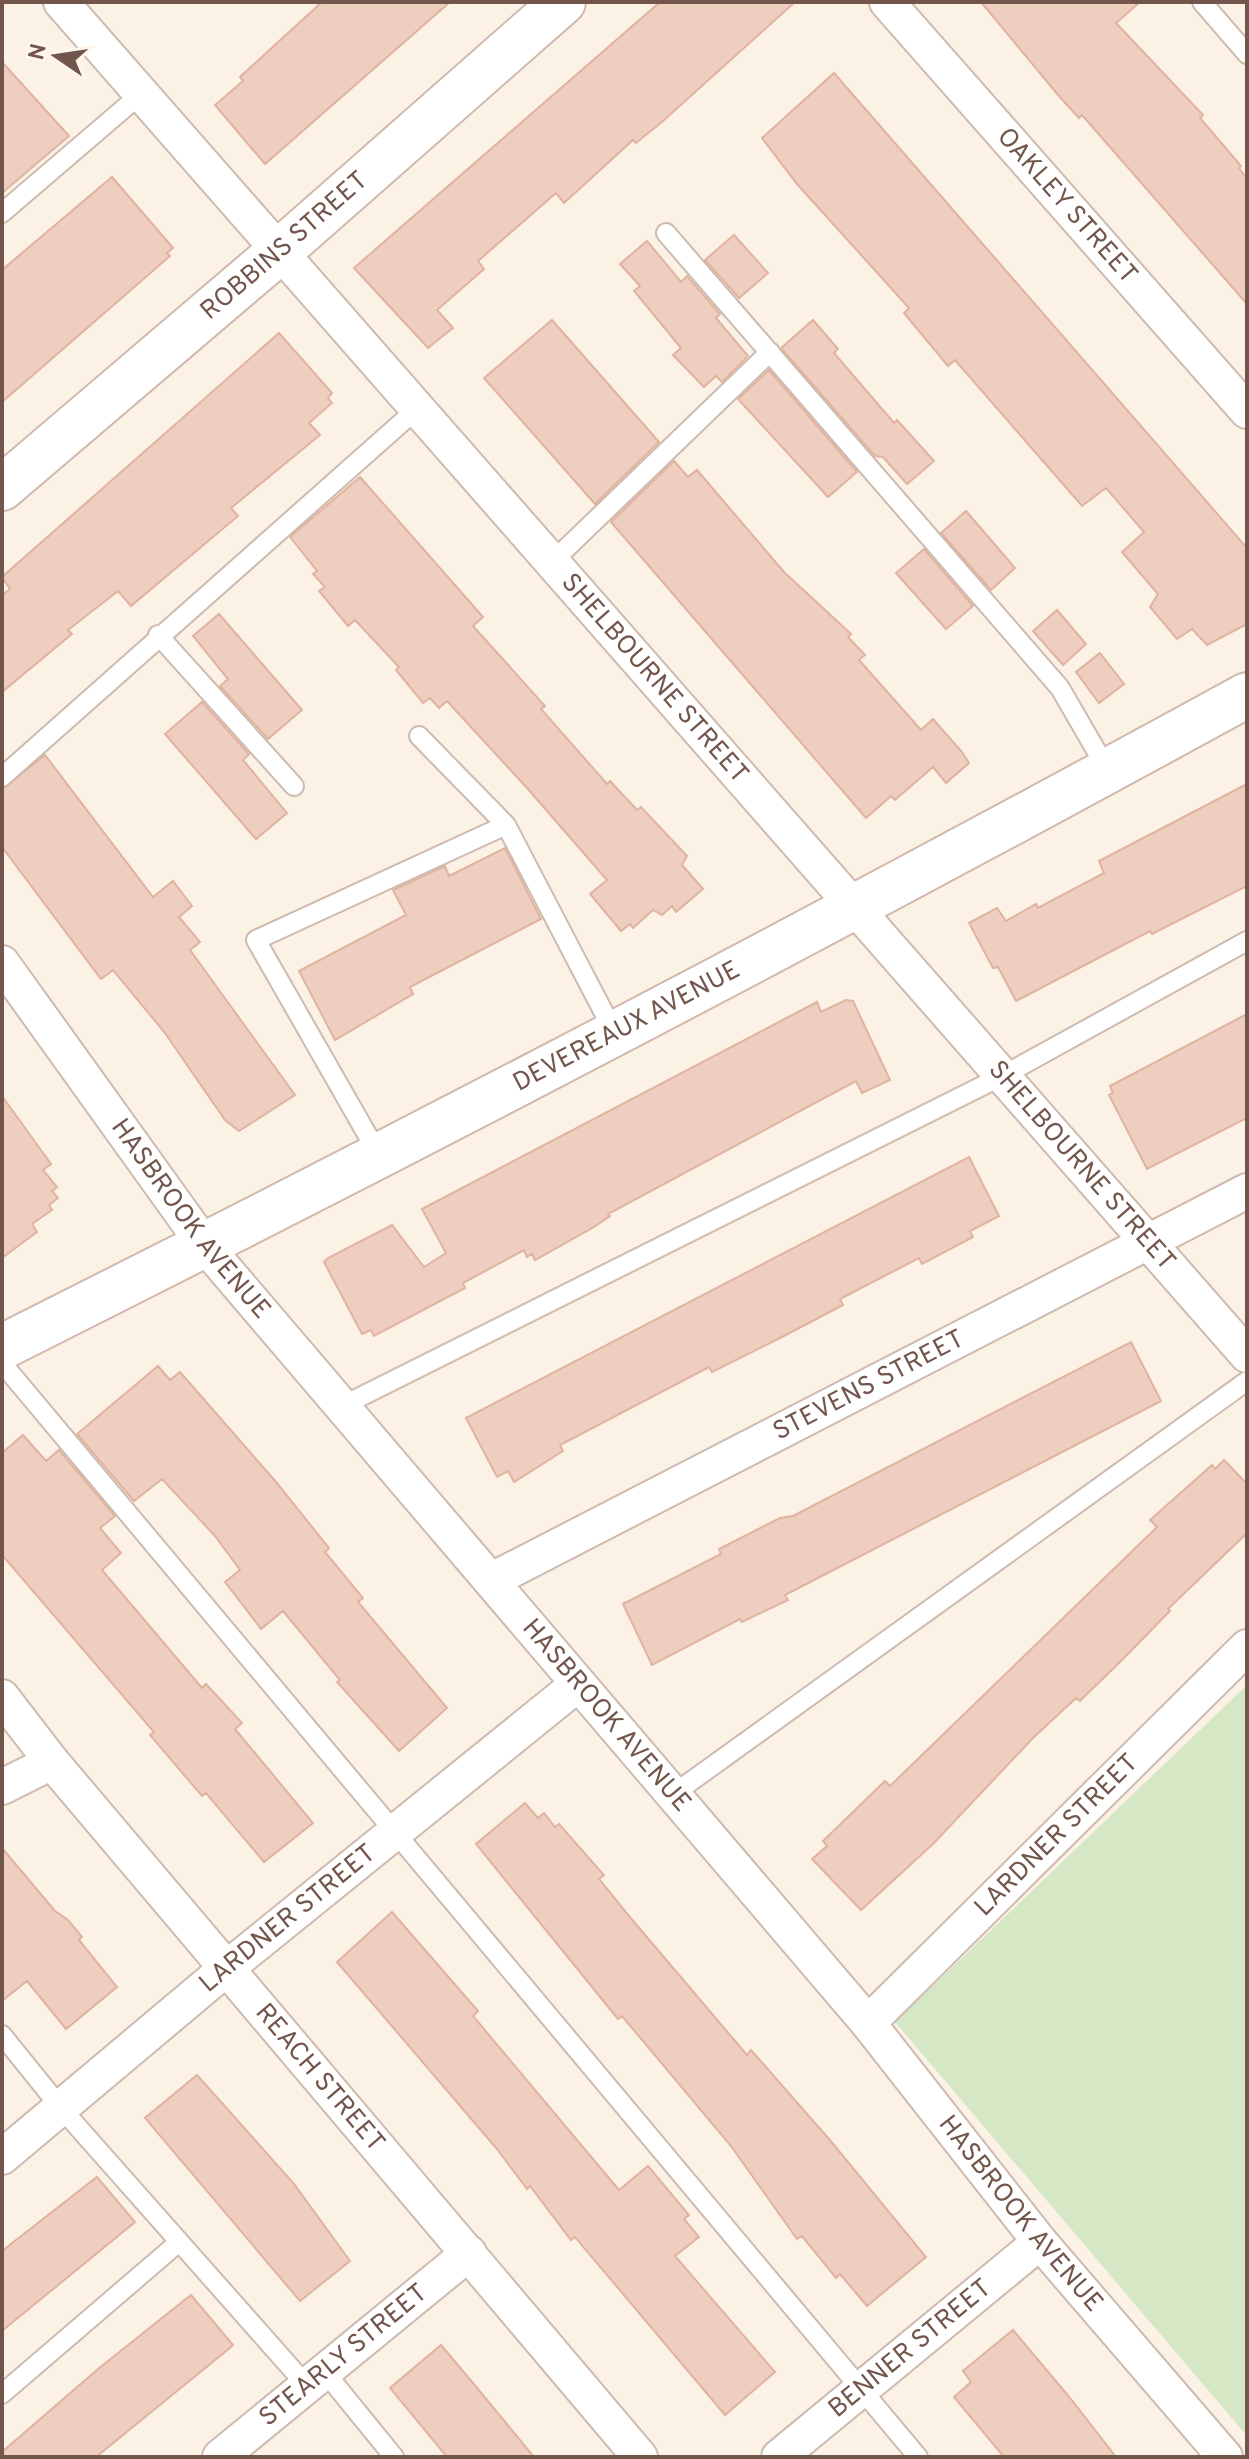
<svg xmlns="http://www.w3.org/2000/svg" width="1249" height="2459" font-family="Overpass,sans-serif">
  <rect width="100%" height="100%" fill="#fbf1e5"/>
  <path fill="#d5e7c4" d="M 1247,1685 L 1247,2436 L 895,2022 Z"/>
  <path fill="#eecebe" stroke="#e0b3a0" stroke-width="2" d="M 322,2 L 450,2 L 265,164 L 215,105 L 243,81 L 240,77 Z
    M 660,2 L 795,2 L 663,121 L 636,143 L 633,140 L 564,203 L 556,193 L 478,261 L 484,269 L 437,310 L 453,328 L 428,348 L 354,268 Z
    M 981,2 L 1140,2 L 1116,23 L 1203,115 L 1200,118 L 1241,166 L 1239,168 L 1247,179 L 1247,304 L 1082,115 L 1079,118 L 1058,95 Z
    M 2,62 L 69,136 L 2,193 Z
    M 834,73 L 1247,548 L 1247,624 L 1207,645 L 1192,629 L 1177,639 L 1150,607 L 1158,594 L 1122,552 L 1144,532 L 1106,488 L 1082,506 L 955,360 L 948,366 L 904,313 L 909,308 L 797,184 L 762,138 Z
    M 112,177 L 173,248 L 167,253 L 170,256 L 2,402 L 2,270 Z
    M 734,235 L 768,273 L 739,298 L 705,260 Z
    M 647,241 L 681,282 L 687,276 L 720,314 L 716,318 L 748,356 L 722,382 L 716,376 L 704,387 L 673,355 L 681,348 L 634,291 L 640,286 L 620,264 Z
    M 552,320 L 659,442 L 595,504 L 484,378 Z
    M 813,320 L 838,349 L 834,353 L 894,423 L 897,420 L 934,461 L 907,484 L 883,457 L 875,456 L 781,348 Z
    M 279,333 L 332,393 L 328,398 L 332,403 L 309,423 L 320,435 L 231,508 L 238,516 L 131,606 L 118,591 L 68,630 L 72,634 L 2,692 L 2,595 L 10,589 L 2,577 Z
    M 769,370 L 857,472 L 828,497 L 738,399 Z
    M 674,461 L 688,477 L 697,470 L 784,572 L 851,634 L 848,637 L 865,655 L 859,660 L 921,730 L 933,719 L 962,752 L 969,763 L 946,783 L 933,767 L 895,800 L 891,796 L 866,818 L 611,522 Z
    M 360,477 L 483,617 L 473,626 L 545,706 L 541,709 L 607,784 L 610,781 L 637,810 L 641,807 L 687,856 L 682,865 L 703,889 L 676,912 L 672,906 L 662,915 L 653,910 L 633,928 L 630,924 L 621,931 L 590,894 L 607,880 L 527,788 L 447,701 L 439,708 L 430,698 L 423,703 L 396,670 L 399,667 L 355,620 L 348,626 L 319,591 L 325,587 L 313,574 L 317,571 L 290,537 Z
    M 966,511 L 1015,568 L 991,590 L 941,533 Z
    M 924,549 L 973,606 L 946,629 L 896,573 Z
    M 1057,610 L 1086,644 L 1063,665 L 1033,631 Z
    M 219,614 L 302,710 L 268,739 L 220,686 L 228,679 L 193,636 Z
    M 1100,653 L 1124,684 L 1099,703 L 1076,672 Z
    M 202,702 L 249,754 L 243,760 L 287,813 L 256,839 L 165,734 Z
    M 45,755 L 153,897 L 173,881 L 192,906 L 179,917 L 200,942 L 190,950 L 295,1095 L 239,1131 L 225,1120 L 165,1033 L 113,970 L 101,979 L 2,847 L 2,789 Z
    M 1247,784 L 1247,886 L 1152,934 L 1150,931 L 1016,1001 L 998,967 L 993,968 L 969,923 L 997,908 L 1006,921 L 1036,904 L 1038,908 L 1104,873 L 1099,861 Z
    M 505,848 L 541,919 L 410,987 L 413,994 L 335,1040 L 299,971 L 406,915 L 393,890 L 445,866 L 449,876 Z
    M 846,1000 L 853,1001 L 890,1080 L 862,1093 L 856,1081 L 608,1214 L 610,1216 L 594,1227 L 535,1260 L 532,1254 L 527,1257 L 524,1250 L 463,1283 L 465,1288 L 374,1336 L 371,1330 L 362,1334 L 324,1262 L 328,1258 L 392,1225 L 424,1267 L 446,1253 L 422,1209 L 817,1002 L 821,1012 Z
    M 1247,1014 L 1247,1118 L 1147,1169 L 1109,1095 L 1113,1093 L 1110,1086 Z
    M 2,1096 L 51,1164 L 43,1170 L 57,1187 L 52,1191 L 58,1198 L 49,1205 L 52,1210 L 32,1224 L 37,1232 L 2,1258 Z
    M 969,1157 L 999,1216 L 970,1231 L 973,1237 L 922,1264 L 919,1258 L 840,1299 L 843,1305 L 780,1338 L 712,1372 L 709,1367 L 560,1445 L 563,1451 L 514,1482 L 508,1471 L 497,1477 L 466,1418 Z
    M 1131,1342 L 1161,1401 L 785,1595 L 788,1600 L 742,1622 L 740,1619 L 652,1665 L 623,1604 L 721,1554 L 719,1549 L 780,1518 L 793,1516 Z
    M 158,1366 L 170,1380 L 180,1372 L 276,1482 L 329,1548 L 325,1552 L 363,1598 L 358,1602 L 447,1708 L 399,1751 L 337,1682 L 340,1680 L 283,1611 L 261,1629 L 225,1582 L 240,1570 L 215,1536 L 162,1479 L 134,1501 L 77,1434 Z
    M 23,1435 L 46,1461 L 59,1450 L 115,1516 L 100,1528 L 121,1553 L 102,1570 L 202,1688 L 206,1684 L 242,1723 L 235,1729 L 313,1823 L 264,1862 L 206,1793 L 202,1796 L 150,1735 L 154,1732 L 2,1555 L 2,1453 Z
    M 1224,1460 L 1247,1484 L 1247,1533 L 1168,1609 L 1170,1611 L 1123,1659 L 1080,1701 L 1076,1698 L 1033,1738 L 933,1844 L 861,1910 L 812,1859 L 827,1846 L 823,1841 L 885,1781 L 890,1786 L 1157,1527 L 1150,1520 L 1212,1465 L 1215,1469 Z
    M 525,1803 L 538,1818 L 544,1813 L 555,1827 L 559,1824 L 604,1875 L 599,1879 L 629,1916 L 747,2055 L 751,2050 L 829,2139 L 926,2257 L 867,2306 L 840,2274 L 836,2278 L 802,2236 L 797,2239 L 731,2146 L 622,2016 L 618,2019 L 476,1844 Z
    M 2,1848 L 55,1911 L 68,1920 L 82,1937 L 79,1940 L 117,1987 L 66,2029 L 27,1981 L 2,2001 Z
    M 392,1912 L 478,2011 L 473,2016 L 619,2190 L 648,2166 L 689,2215 L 684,2219 L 699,2237 L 675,2256 L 775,2372 L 725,2415 L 575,2237 L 571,2240 L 530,2186 L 527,2189 L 497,2149 L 337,1962 Z
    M 197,2075 L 294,2184 L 350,2261 L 300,2301 L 145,2118 Z
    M 97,2177 L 135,2222 L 2,2331 L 2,2251 Z
    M 191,2295 L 233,2345 L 231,2347 L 96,2457 L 2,2457 L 2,2452 L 98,2369 Z
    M 1013,2330 L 1070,2398 L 1116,2457 L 1004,2457 L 954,2397 L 971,2382 L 963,2371 Z
    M 441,2345 L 478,2389 L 534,2457 L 447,2457 L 390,2388 Z"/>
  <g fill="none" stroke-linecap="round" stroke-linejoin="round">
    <defs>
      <path id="lane" d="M 1202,2 L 1247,54
        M 2,213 L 142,93
        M 666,233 L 1060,688 L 1108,771
        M 553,561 L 770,352
        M 158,635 L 294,786
        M 419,736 L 506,825 L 615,1034
        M 2,777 L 418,408
        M 380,1157 L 256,940 L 506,825
        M 2,1363 L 918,2457
        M 342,1406 L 1004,1075 L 1247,941
        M 672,1795 L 1247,1381
        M 2,2035 L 61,2108 L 307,2386
        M 324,2371 L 394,2457
        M 2,2394 L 179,2242"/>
      <g id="street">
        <path id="s1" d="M 61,2 L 1247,1355"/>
        <path id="s2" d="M 887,2 L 1247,411"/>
        <path id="s3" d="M 2,963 L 206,1247 L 868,2023 L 1040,2242 L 1225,2457"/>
        <path id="s4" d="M 492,1580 L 1247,1191"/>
        <path id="s5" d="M 2,1697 L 52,1762 L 640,2457"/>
        <path d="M 2,1787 L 52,1762"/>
        <path id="s6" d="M 868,2023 L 1247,1647"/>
        <path id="s7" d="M 2,2157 L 227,1968 L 578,1684"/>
        <path id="s8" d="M 220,2457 L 469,2253"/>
        <path id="s9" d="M 779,2457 L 1040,2242"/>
      </g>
      <g id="secondary">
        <path id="s10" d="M 2,488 L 280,251 L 563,2"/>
        <path id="s11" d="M 2,1347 C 421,1137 836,920 1247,695"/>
      </g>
    </defs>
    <use href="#lane" stroke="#cebaaf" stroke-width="22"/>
    <use href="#street" stroke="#cebaaf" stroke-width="38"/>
    <use href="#secondary" stroke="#d0b9ac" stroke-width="48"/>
    <use href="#lane" stroke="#fff" stroke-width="18"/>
    <use href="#street" stroke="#fff" stroke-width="34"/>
    <use href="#secondary" stroke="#fff" stroke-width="44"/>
  </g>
  <g text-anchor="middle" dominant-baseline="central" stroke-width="6" stroke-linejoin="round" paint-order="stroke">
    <g font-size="26" fill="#72564c" stroke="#fef5eb">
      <text stroke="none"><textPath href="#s2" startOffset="272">OAKLEY STREET</textPath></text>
      <text stroke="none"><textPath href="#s10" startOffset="372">ROBBINS STREET</textPath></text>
      <text stroke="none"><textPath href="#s1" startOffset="900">SHELBOURNE STREET</textPath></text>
      <text stroke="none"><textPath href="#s11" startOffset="702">DEVEREAUX AVENUE</textPath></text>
      <text stroke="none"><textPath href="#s1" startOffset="1548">SHELBOURNE STREET</textPath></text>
      <text stroke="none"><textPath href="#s3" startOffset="318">HASBROOK AVENUE</textPath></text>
      <text stroke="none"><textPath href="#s4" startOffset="424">STEVENS STREET</textPath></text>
      <text stroke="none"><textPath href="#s3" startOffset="966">HASBROOK AVENUE</textPath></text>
      <text stroke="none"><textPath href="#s6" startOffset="266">LARDNER STREET</textPath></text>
      <text stroke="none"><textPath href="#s7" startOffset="372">LARDNER STREET</textPath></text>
      <text stroke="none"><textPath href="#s5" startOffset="496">REACH STREET</textPath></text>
      <text stroke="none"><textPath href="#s3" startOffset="1614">HASBROOK AVENUE</textPath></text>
      <text stroke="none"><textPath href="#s9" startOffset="170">BENNER STREET</textPath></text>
      <text stroke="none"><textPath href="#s8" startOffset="160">STEARLY STREET</textPath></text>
    </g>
  </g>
  <rect width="1249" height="2459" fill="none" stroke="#72564c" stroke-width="8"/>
  <g transform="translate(56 56) rotate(283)" stroke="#fef5eb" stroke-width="6" paint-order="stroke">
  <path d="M0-6L14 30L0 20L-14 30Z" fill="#72564c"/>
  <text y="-12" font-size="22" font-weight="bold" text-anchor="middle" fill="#72564c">N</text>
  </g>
</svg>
